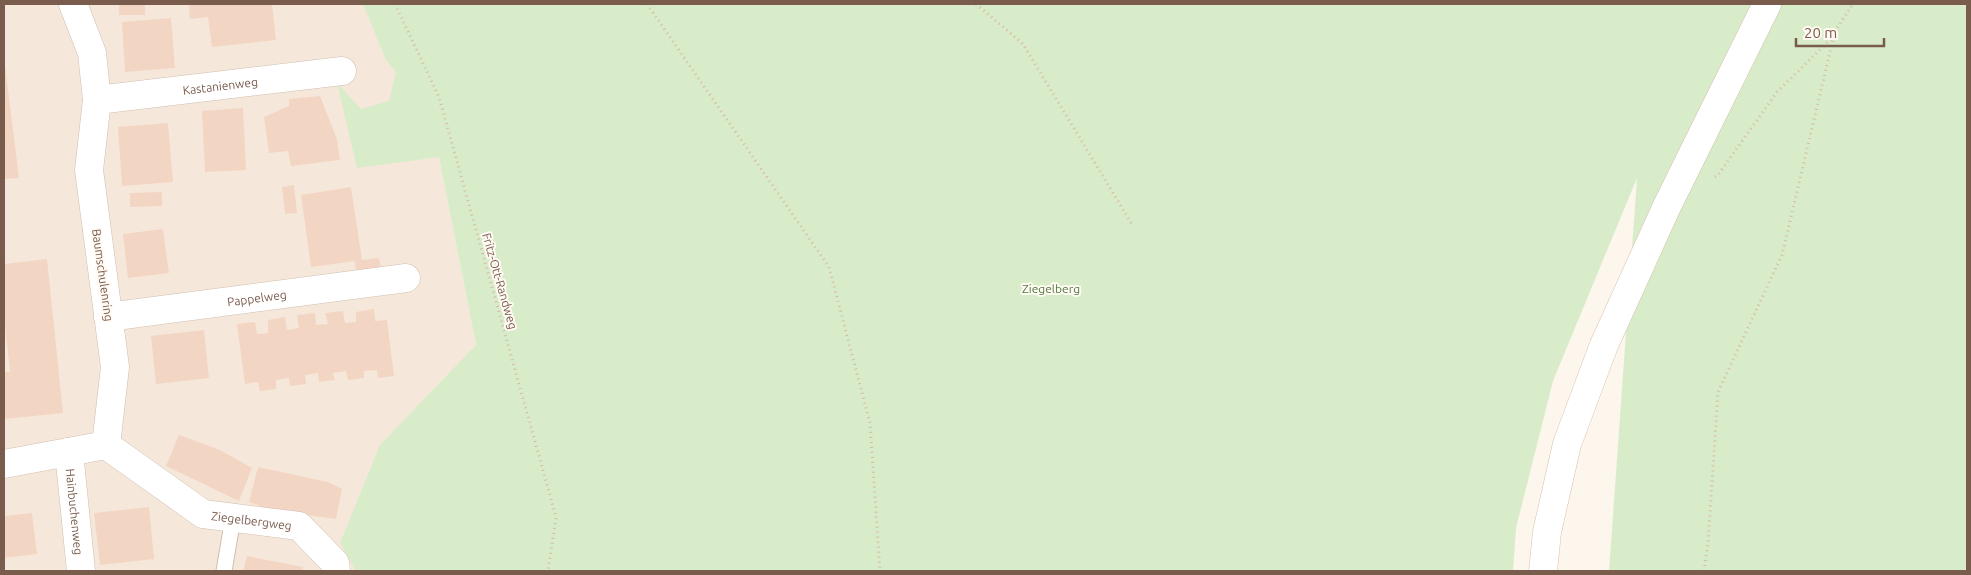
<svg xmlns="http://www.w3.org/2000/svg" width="1971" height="575" font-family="Ubuntu,sans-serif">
  <rect width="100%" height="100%" fill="#fdf6ec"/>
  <path fill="#f5e8da" d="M 4,4 L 381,4 L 432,120 L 476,345 L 514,571 L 4,571 Z"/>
  <path fill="#d8ecc9" d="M 363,4 L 1967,4 L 1967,571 L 1609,571 L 1637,178 L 1553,381 L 1516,528 L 1513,571 L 356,571 L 340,543 L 380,445 L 476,345 L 439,157 L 357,168 L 337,83 L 361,109 L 389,101 L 396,72 L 386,60 Z"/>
  <path fill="#f3d5c3" d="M 119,4 L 145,4 L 145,15 L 119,15 Z
    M 189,4 L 272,4 L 276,40 L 212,47 L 208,17 L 190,19 Z
    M 171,18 L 175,68 L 125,72 L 122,22 Z
    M 4,57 L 19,178 L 4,179 Z
    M 320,96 L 337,139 L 340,160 L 291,166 L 288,151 L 269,153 L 264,117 L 289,106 L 289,99 Z
    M 243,108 L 246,170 L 205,172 L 202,111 Z
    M 168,123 L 173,182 L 122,186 L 118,127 Z
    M 294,185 L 297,213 L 285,214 L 282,187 Z
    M 351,187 L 362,260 L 379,258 L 381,268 L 356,272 L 355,261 L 311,267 L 301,195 Z
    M 162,192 L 162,206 L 130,207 L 130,193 Z
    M 163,229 L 169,273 L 128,278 L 123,234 Z
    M 47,259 L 63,413 L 4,419 L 4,372 L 10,372 L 4,315 L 4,264 Z
    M 374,309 L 375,321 L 387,320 L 394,376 L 378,378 L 377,370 L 364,371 L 364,378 L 348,380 L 346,371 L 333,373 L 335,380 L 319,382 L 318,373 L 305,375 L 306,384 L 290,386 L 289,378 L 276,380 L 276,389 L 260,391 L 258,382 L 245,384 L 237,324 L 255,322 L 257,334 L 268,333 L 268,320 L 285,317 L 287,330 L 299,328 L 297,315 L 315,313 L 316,325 L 328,324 L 325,313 L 343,311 L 345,323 L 356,322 L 356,312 Z
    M 204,330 L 209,378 L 156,384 L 151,336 Z
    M 179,435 L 220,450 L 252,468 L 239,501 L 166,466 Z
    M 258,467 L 328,482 L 342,489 L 336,519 L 272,510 L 249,502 Z
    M 149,507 L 154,559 L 100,565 L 94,513 Z
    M 32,513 L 37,554 L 4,558 L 4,516 Z
    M 247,556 L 303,567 L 302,571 L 243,571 Z"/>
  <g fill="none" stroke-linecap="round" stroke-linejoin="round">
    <defs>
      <path id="lane" d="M 224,571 L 233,518"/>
      <g id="street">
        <path id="s1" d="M 97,100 L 342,71"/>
        <path id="s2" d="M 108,317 L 406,278"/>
        <path id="s3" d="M 106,445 L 203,514 L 299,526 L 335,563 L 336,571"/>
        <path id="s4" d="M 69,452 L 81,571"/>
        <path d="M 4,464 L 106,445 L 115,367 L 89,170 L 97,100 L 92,53 L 73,4"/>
      </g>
      <path id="secondary" d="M 1543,571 L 1547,532 L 1567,444 L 1604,345 L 1667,206 L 1767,4"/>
    </defs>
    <use href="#lane" stroke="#d1beb0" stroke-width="17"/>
    <use href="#street" stroke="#d1beb0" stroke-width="29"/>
    <use href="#secondary" stroke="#d6c0b0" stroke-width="29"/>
    <path stroke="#d9b8a5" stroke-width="3" stroke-dasharray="1 4" stroke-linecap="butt" d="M 395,4 L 439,97 L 556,517 L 548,571
      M 647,4 L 829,267 L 870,423 L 880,571
      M 976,4 L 1023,44 L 1133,226
      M 1715,177 L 1718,175 L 1777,92 L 1832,38
      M 1704,571 L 1708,543 L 1718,392 L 1782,255 L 1835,31 L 1853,4"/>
    <use href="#lane" stroke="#fff" stroke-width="15"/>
    <use href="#street" stroke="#fff" stroke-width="28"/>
    <use href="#secondary" stroke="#fff" stroke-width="28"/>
  </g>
  <g text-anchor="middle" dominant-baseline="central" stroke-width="4" stroke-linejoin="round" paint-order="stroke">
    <g font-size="12" fill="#7a5c4d" stroke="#fffaf3">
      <text stroke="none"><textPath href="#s1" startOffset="124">Kastanienweg</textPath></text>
      <text transform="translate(103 275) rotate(82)">Baumschulenring</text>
      <text transform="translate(500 281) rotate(74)">Fritz-Ott-Randweg</text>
      <text stroke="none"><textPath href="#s2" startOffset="150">Pappelweg</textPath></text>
      <text stroke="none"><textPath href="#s4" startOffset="60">Hainbuchenweg</textPath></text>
      <text stroke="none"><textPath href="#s3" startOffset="168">Ziegelbergweg</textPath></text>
    </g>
    <g font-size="12" fill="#537a41" stroke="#fffaf3">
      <text x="1051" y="288">Ziegelberg</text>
    </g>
  </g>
  <rect width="1971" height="575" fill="none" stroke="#7a5c4d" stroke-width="10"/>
  <path d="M1796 38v8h88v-8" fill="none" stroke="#7a5c4d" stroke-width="2.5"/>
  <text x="1804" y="38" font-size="15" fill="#7a5c4d" stroke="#fffaf3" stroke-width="4" paint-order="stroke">20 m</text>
</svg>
